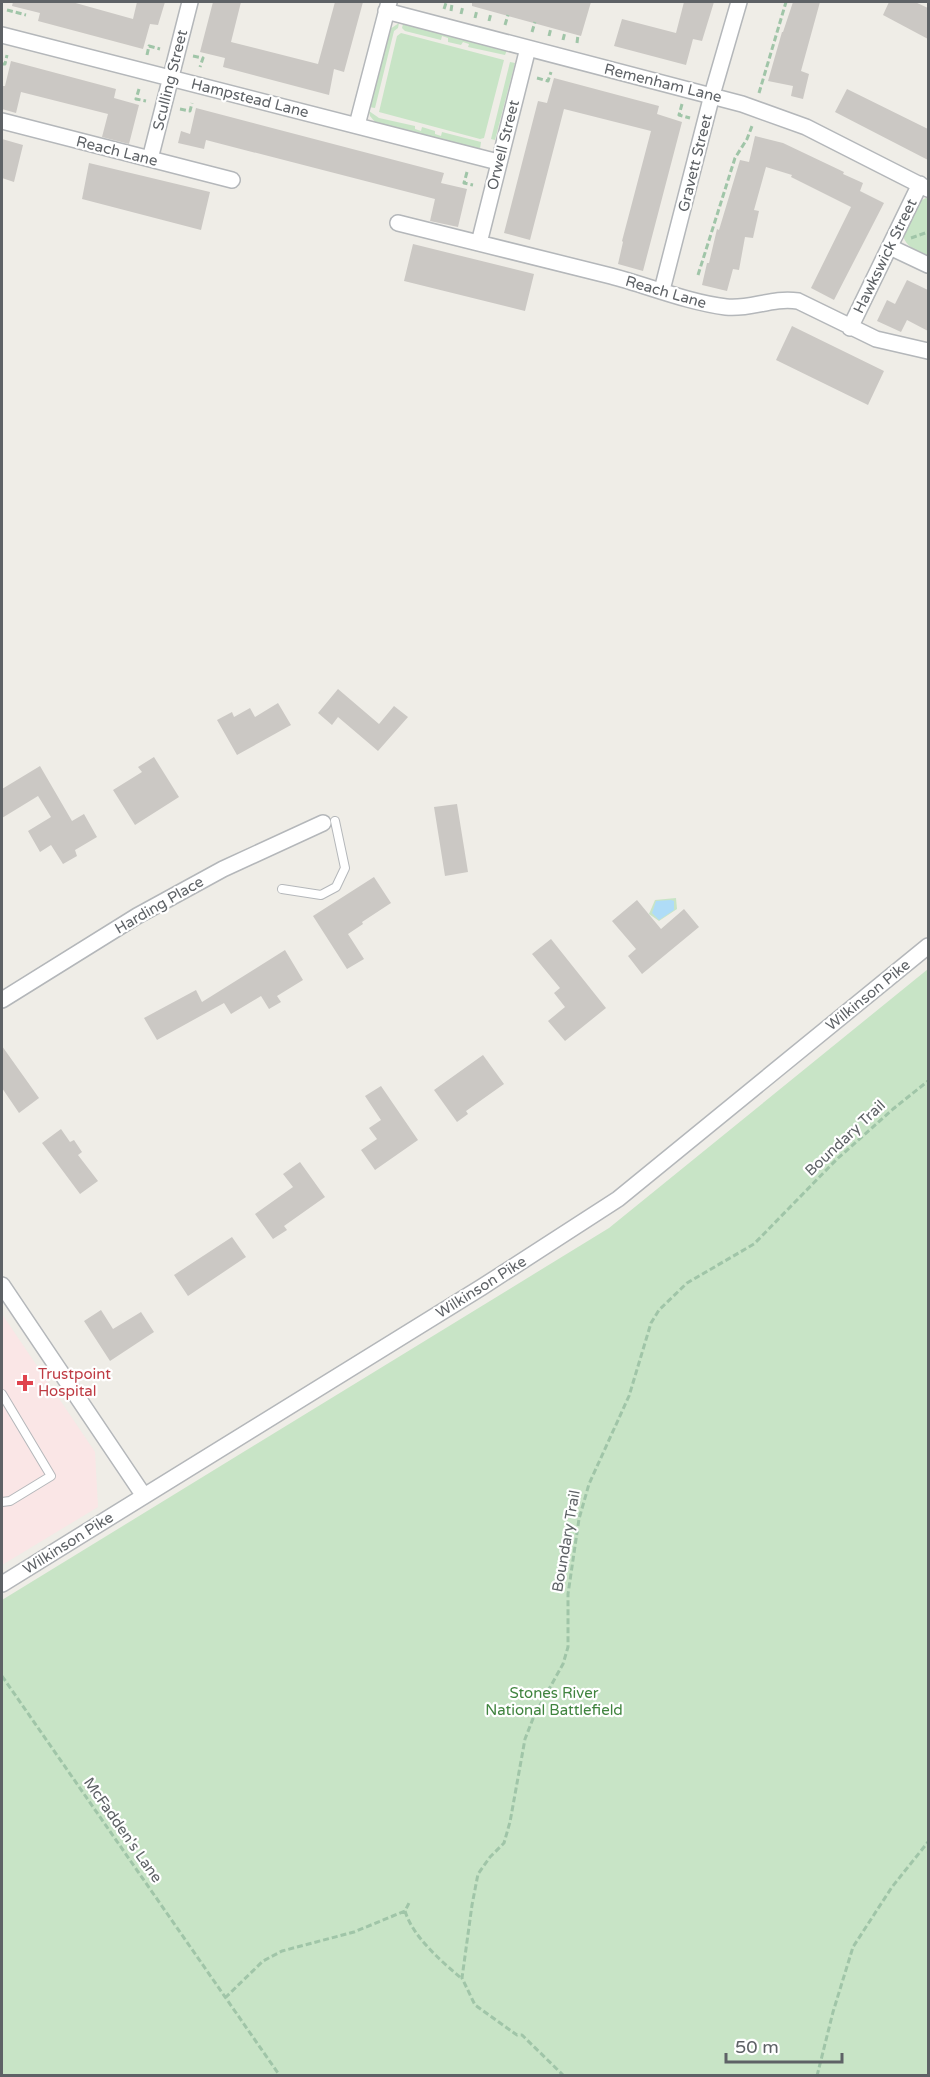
<svg xmlns="http://www.w3.org/2000/svg" width="930" height="2077" font-family="'Varela Round',sans-serif">
  <rect width="100%" height="100%" fill="#efede7"/>
  <path fill="#fae6e6" d="M 2,1314 L 95,1452 L 98,1507 L 2,1565 Z"/>
  <path fill="#c8e4c6" d="M 399,23 L 398,28 L 394,31 L 375,108 L 369,107 L 390,29 Z
    M 403,24 L 507,50 L 505,55 L 468,47 L 469,44 L 463,42 L 461,45 L 448,42 L 448,38 L 442,36 L 441,40 L 405,31 L 402,28 Z
    M 401,33 L 504,60 L 484,138 L 480,139 L 379,112 L 397,36 Z
    M 510,62 L 515,63 L 495,140 L 491,139 Z
    M 369,111 L 379,118 L 415,126 L 415,129 L 421,131 L 422,127 L 435,131 L 435,134 L 441,136 L 442,132 L 481,142 L 480,149 L 375,122 L 370,116 Z
    M 928,197 L 928,256 C 917,250 906,248 903,235 L 920,201 Z
    M 676,898 L 677,909 L 659,921 L 649,914 L 655,900 Z
    M 928,969 L 928,2075 L 2,2075 L 2,1600 L 609,1228 Z"/>
  <path fill="#afdcf7" d="M 671,900 L 674,901 L 674,910 L 659,920 L 652,913 L 656,901 Z"/>
  <path fill="#cbc8c4" d="M 13,2 L 72,2 L 133,19 L 137,2 L 165,2 L 158,25 L 150,24 L 143,49 L 38,21 L 40,13 L 12,6 Z
    M 213,2 L 241,2 L 231,42 L 318,64 L 335,2 L 363,2 L 344,72 L 334,69 L 329,95 L 223,67 L 225,58 L 200,52 Z
    M 472,2 L 591,2 L 581,36 L 472,6 Z
    M 684,2 L 714,2 L 702,41 L 693,39 L 686,65 L 614,46 L 622,19 L 676,33 Z
    M 793,2 L 820,2 L 801,71 L 809,74 L 803,99 L 791,96 L 793,86 L 768,81 L 782,32 L 783,32 Z
    M 889,2 L 915,2 L 928,8 L 928,39 L 883,15 Z
    M 11,61 L 116,89 L 114,98 L 139,105 L 129,144 L 102,137 L 108,114 L 21,92 L 16,113 L 2,109 L 2,86 L 5,86 Z
    M 554,78 L 659,106 L 657,114 L 682,122 L 643,271 L 618,264 L 623,242 L 622,241 L 651,131 L 564,109 L 530,240 L 504,233 L 538,101 L 547,103 Z
    M 847,89 L 928,129 L 928,160 L 835,112 Z
    M 196,108 L 444,173 L 441,183 L 467,189 L 458,227 L 430,221 L 435,199 L 206,140 L 204,149 L 178,143 L 181,131 L 190,134 Z
    M 755,136 L 783,143 L 844,172 L 843,174 L 863,183 L 860,191 L 884,203 L 834,300 L 811,288 L 851,207 L 791,177 L 792,175 L 766,167 L 754,210 L 759,211 L 753,238 L 745,237 L 739,270 L 733,269 L 727,291 L 702,285 L 707,263 L 709,263 L 717,229 L 719,230 L 740,160 L 749,162 Z
    M 2,139 L 23,145 L 14,182 L 2,178 Z
    M 89,163 L 210,192 L 201,230 L 82,199 Z
    M 413,244 L 534,274 L 525,311 L 404,281 Z
    M 907,280 L 928,290 L 928,331 L 907,320 L 901,332 L 877,321 L 887,300 L 895,304 Z
    M 792,326 L 884,371 L 868,405 L 776,360 Z
    M 338,689 L 379,724 L 394,706 L 408,717 L 378,751 L 338,717 L 332,725 L 318,713 Z
    M 278,703 L 291,725 L 237,755 L 217,720 L 232,712 L 234,717 L 250,708 L 255,717 Z
    M 154,757 L 179,797 L 135,825 L 113,790 L 142,772 L 138,767 Z
    M 40,766 L 72,821 L 84,814 L 97,837 L 75,850 L 77,856 L 63,864 L 51,845 L 40,852 L 28,831 L 51,817 L 38,796 L 2,818 L 2,789 Z
    M 457,804 L 468,872 L 445,876 L 434,807 Z
    M 374,877 L 391,903 L 362,922 L 363,924 L 348,934 L 364,959 L 347,969 L 313,916 Z
    M 637,900 L 661,929 L 684,909 L 699,927 L 642,974 L 628,956 L 636,949 L 612,921 Z
    M 551,939 L 606,1008 L 565,1041 L 548,1021 L 565,1007 L 554,993 L 560,988 L 532,954 Z
    M 285,950 L 303,980 L 277,996 L 281,1002 L 269,1009 L 261,996 L 231,1014 L 224,1003 L 157,1040 L 144,1018 L 196,990 L 202,1002 Z
    M 2,1046 L 39,1098 L 19,1113 L 2,1088 Z
    M 483,1055 L 504,1084 L 466,1111 L 468,1114 L 457,1122 L 434,1090 Z
    M 381,1086 L 418,1140 L 375,1170 L 361,1150 L 377,1139 L 369,1128 L 381,1120 L 365,1096 Z
    M 61,1129 L 70,1142 L 74,1140 L 82,1152 L 78,1155 L 98,1181 L 80,1194 L 42,1143 Z
    M 300,1162 L 325,1197 L 284,1226 L 287,1230 L 273,1239 L 255,1214 L 293,1187 L 283,1174 Z
    M 232,1237 L 246,1257 L 188,1296 L 174,1275 Z
    M 101,1310 L 113,1329 L 141,1312 L 154,1332 L 110,1361 L 84,1321 Z"/>
  <g fill="none" stroke-linecap="round" stroke-linejoin="round">
    <defs>
      <path id="lane" d="M 282,889 L 321,895 L 336,887 L 345,868 L 335,821
        M 2,1394 L 51,1476 L 10,1501 L 2,1502"/>
      <path id="street" d="M 386,11 L 742,104 L 806,127 L 928,189
        M 2,35 L 498,162
        M 2,121 L 232,180
        M 357,125 L 389,2
        M 150,159 L 190,2
        M 398,223 C 469,240 540,258 611,276 C 649,286 687,302 726,307 C 750,310 772,297 798,301 L 876,339 L 928,351
        M 479,243 L 528,48
        M 890,247 L 928,265
        M 662,290 L 712,95 L 739,2
        M 850,328 L 920,184
        M 2,1000 L 137,916 L 223,869 L 323,823
        M 2,1285 L 144,1496
        M 2,1584 L 482,1287 L 618,1199 L 928,946"/>
    </defs>
    <use href="#lane" stroke="#b4b7ba" stroke-width="10"/>
    <use href="#street" stroke="#b4b7ba" stroke-width="18"/>
    <path stroke="#a0c5a8" stroke-width="3" stroke-dasharray="6 3" stroke-linecap="butt" d="M 444,9 L 446,3
      M 7,10 L 26,15
      M 451,11 L 452,4
      M 461,14 L 463,6
      M 475,18 L 477,10
      M 489,21 L 491,13
      M 505,25 L 508,15
      M 532,32 L 535,22
      M 549,36 L 551,28
      M 563,40 L 565,32
      M 577,43 L 578,35
      M 147,55 L 149,46 L 160,49
      M 193,56 L 203,58 L 200,67
      M 2,64 L 5,64 L 7,55
      M 537,78 L 548,81 L 551,72
      M 139,89 L 136,99 L 146,101
      M 759,93 L 786,2
      M 682,104 L 679,115 L 690,118
      M 180,109 L 190,111 L 192,103
      M 467,172 L 464,183 L 473,185
      M 911,238 L 928,232
      M 698,275 L 735,158 L 747,139 L 752,126
      M 2,1676 L 280,2076
      M 405,1911 C 413,1937 440,1960 461,1978
      M 225,1998 L 263,1961 L 282,1951 L 354,1932 L 405,1911 L 410,1901
      M 564,2076 L 522,2035 L 517,2035 L 475,2005 L 462,1978 L 472,1905 L 478,1874 L 490,1857 L 504,1843 L 510,1822 L 525,1739 L 534,1716 L 563,1664 L 568,1647 L 568,1594 L 579,1519 L 589,1484 L 629,1396 L 651,1323 L 659,1310 L 687,1283 L 754,1244 L 837,1159 L 893,1109 L 928,1081
      M 817,2076 L 833,2012 L 853,1947 L 892,1887 L 928,1842"/>
    <use href="#lane" stroke="#fff" stroke-width="8"/>
    <use href="#street" stroke="#fff" stroke-width="15"/>
  </g>
  <path fill="#e0444e" stroke="#fff" stroke-width="2" d="M22 1374h6v6h6v6h-6v6h-6v-6h-6v-6h6z"/>
  <g text-anchor="middle" dominant-baseline="central" stroke-width="4.5" stroke-linejoin="round" paint-order="stroke">
    <g font-size="15" fill="#5e6266" stroke="#fff">
      <text transform="translate(170 80) rotate(-76)">Sculling Street</text>
      <text transform="translate(663 83) rotate(14)">Remenham Lane</text>
      <text transform="translate(250 98) rotate(14)">Hampstead Lane</text>
      <text transform="translate(503 145) rotate(-76)">Orwell Street</text>
      <text transform="translate(117 151) rotate(14)">Reach Lane</text>
      <text transform="translate(695 163) rotate(-76)">Gravett Street</text>
      <text transform="translate(885 256) rotate(-64)">Hawkswick Street</text>
      <text transform="translate(666 292) rotate(16)">Reach Lane</text>
      <text transform="translate(159 905) rotate(-30)">Harding Place</text>
      <text transform="translate(868 995) rotate(-39)">Wilkinson Pike</text>
      <text transform="translate(845 1138) rotate(-43)">Boundary Trail</text>
      <text transform="translate(481 1287) rotate(-32)">Wilkinson Pike</text>
      <text transform="translate(566 1541) rotate(-80)">Boundary Trail</text>
      <text transform="translate(68 1543) rotate(-32)">Wilkinson Pike</text>
      <text transform="translate(123 1830) rotate(55)">McFadden's Lane</text>
    </g>
    <g font-size="15" fill="#be3a42" stroke="#fff" text-anchor="start">
      <text x="38" y="1374">Trustpoint<tspan x="38" dy="17">Hospital</tspan></text>
    </g>
    <g font-size="15" fill="#40843f" stroke="#fff">
      <text x="554" y="1693">Stones River<tspan x="554" dy="17">National Battlefield</tspan></text>
    </g>
  </g>
  <rect width="930" height="2077" fill="none" stroke="#5e6266" stroke-width="6"/>
  <path d="M726 2053v9h116v-9" fill="none" stroke="#5e6266" stroke-width="3"/>
  <text x="735" y="2053" font-size="18" fill="#5e6266" stroke="#ffffff" stroke-width="4.5" paint-order="stroke">50 m</text>
</svg>
